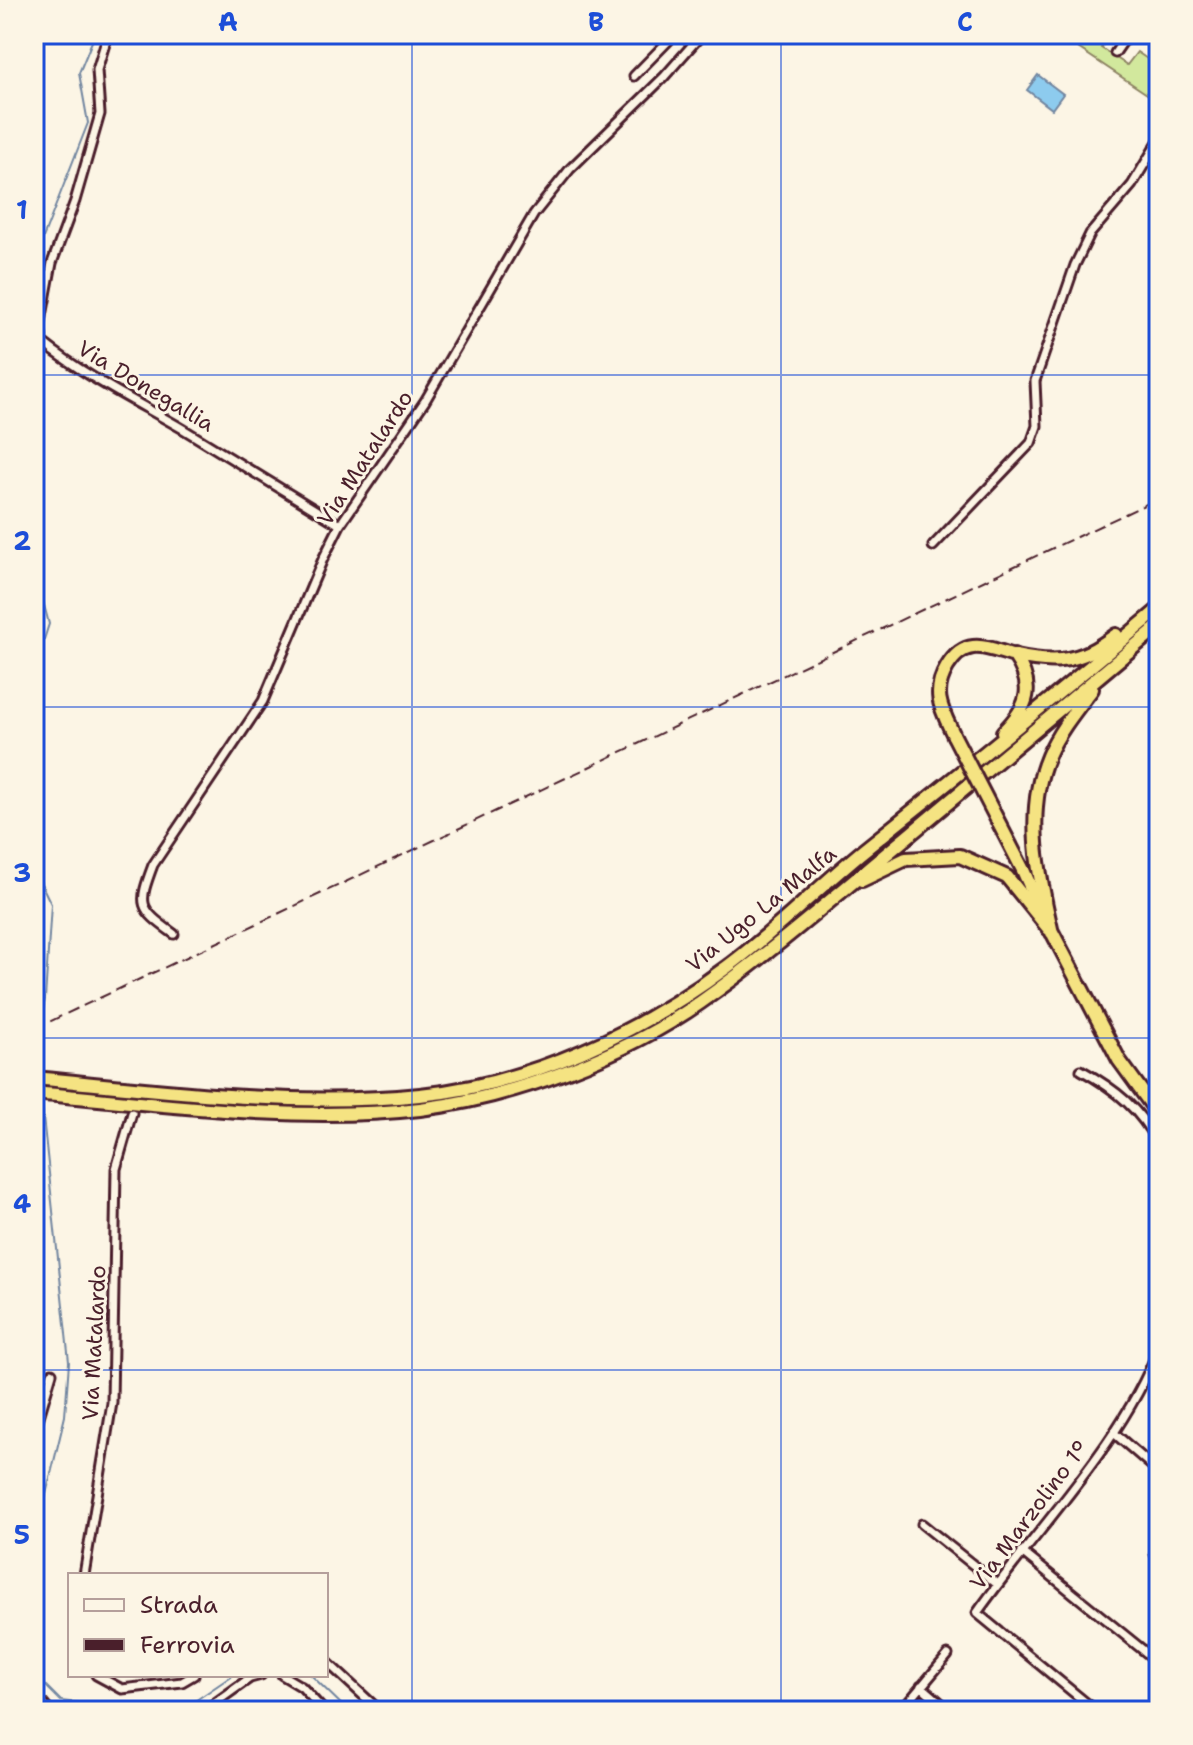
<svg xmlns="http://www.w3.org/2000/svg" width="1193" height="1745" font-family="'Shantell Sans',sans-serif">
  <rect width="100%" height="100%" fill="#fcf5e5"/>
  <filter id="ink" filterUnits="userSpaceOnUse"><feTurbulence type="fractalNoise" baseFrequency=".0125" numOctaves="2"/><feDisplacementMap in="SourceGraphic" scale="16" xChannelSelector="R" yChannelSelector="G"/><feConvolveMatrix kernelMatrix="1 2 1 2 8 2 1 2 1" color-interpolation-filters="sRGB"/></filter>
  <g filter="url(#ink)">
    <path fill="#d2e89d" stroke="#8e8464" stroke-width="2" d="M 1057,34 L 1109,34 L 1101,48 L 1127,65 L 1137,52 L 1159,67 L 1159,102 Z"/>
    <path fill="#8dcbee" stroke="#7286a0" stroke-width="2" d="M 1038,75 L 1063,94 L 1052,109 L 1027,90 Z"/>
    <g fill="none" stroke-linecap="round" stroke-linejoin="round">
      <path stroke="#7286a0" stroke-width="2" d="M 34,261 L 88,123 L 79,73 L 95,34
        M 34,576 L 38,582 L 49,624 L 34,670
        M 34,869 L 51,904 L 45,999 L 36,1048 L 38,1071
        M 34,1544 L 65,1416 L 69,1362 L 41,1098
        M 34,1663 L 41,1681 L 61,1701 L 123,1708 L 189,1705 L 233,1675
        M 311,1675 L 348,1711"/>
      <defs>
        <path id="street" d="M 108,34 L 97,70 L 100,114 L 75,201 L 52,263 L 40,327 L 42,342 C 86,377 135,401 183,429 C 236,461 288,493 340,525
          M 1115,53 L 1128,34
          M 634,76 L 675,34
          M 933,546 L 1031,443 L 1037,426 L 1035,381 L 1075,265 L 1090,234 L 1132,185 L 1159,140
          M 174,934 C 138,908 138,905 153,865 L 263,701 L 323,559 L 340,525 L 425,401 L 534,214 L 570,169 L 664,77 L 702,34
          M 1081,1070 C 1117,1090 1139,1108 1159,1145
          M 1114,1433 L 1159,1472
          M 34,1434 L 52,1373
          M 922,1524 L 997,1584
          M 1022,1552 L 1159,1663
          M 1155,1554 L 1159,1549
          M 84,1575 L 112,1403 L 116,1169 L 132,1113
          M 326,1661 L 380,1711
          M 96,1675 L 122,1689 L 182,1682 L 194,1675
          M 282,1675 L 302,1687 L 324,1711
          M 921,1686 L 950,1711
          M 34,1693 L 49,1711
          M 204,1711 L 250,1678 L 261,1675
          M 901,1711 L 948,1655
          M 1096,1711 L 977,1613 C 1037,1528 1123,1443 1159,1347"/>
        <path id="highway" d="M 1003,732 C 1028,707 1036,687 1014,655
          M 954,736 C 942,710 931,694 947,667 C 965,637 985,647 1011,655 C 1025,658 1046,662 1061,660 C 1083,658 1098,648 1116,635
          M 1023,870 L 1040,908
          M 862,880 L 906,859 L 960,856 L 1007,877 L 1049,929
          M 1050,928 L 1119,1060 L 1159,1115
          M 1052,933 C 1039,877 1024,812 1048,756 C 1058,732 1076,710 1092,689
          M 34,1078 C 160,1090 293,1108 420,1095 C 530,1084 639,1033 727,967 C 775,932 817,888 864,850 C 963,771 1062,691 1159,609
          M 34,1093 C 159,1104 296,1123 420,1109 C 512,1098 625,1056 701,1002 C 772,952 839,893 907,837 C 991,767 1075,697 1159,626"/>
      </defs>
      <use href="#street" stroke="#4a1f2b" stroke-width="13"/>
      <use href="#highway" stroke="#4a1f2b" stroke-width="18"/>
      <use href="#street" stroke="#fcf5e5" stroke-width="7"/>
      <use href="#highway" stroke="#f5e382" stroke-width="12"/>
      <path stroke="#4a1f2b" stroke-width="2" stroke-dasharray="12 6" stroke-linecap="butt" d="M 34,1029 L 1159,498"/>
      <defs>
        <path id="highway-bridge" d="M 954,736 L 1023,870"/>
      </defs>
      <use href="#highway-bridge" stroke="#4a1f2b" stroke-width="18" stroke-linecap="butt"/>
      <use href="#highway-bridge" stroke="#f5e382" stroke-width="12"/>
    </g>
  </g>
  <path fill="none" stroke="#1d4ed8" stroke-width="2" stroke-opacity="0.55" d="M 412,34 L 412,1711M 781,34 L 781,1711M 34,375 L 1159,375M 34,707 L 1159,707M 34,1038 L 1159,1038M 34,1370 L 1159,1370"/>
  <g text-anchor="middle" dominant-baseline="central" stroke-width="6" stroke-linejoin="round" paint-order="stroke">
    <g font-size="22" fill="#4a1f2b" stroke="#fcf5e5">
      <text transform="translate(146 386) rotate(31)">Via Donegallia</text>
      <text transform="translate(365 458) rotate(-57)">Via Matalardo</text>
      <text transform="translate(761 909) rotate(-39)">Via Ugo La Malfa</text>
      <text transform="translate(94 1343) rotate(-87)">Via Matalardo</text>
      <text transform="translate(1029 1515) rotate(-53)">Via Marzolino 1°</text>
    </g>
  </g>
  <rect width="1193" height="1745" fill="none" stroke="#fcf5e5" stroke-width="88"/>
  <rect x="68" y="1573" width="260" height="104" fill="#fcf5e5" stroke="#b59f9b" stroke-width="2"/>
  <rect x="84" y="1599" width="40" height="12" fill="#fcf5e5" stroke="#b59f9b" stroke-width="2"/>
  <text x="140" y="1613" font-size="24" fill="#4a1f2b">Strada</text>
  <rect x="84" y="1639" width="40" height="12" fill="#4a1f2b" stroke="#b59f9b" stroke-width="2"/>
  <text x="140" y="1653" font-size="24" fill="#4a1f2b">Ferrovia</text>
  <rect x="44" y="44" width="1105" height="1657" fill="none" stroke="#1d4ed8" stroke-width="3"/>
  <g font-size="26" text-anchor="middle" font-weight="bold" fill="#1d4ed8">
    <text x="228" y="31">A</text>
    <text x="596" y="31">B</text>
    <text x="965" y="31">C</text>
    <text x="22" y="219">1</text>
    <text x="22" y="550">2</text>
    <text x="22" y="882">3</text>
    <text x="22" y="1213">4</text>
    <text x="22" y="1544">5</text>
  </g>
</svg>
